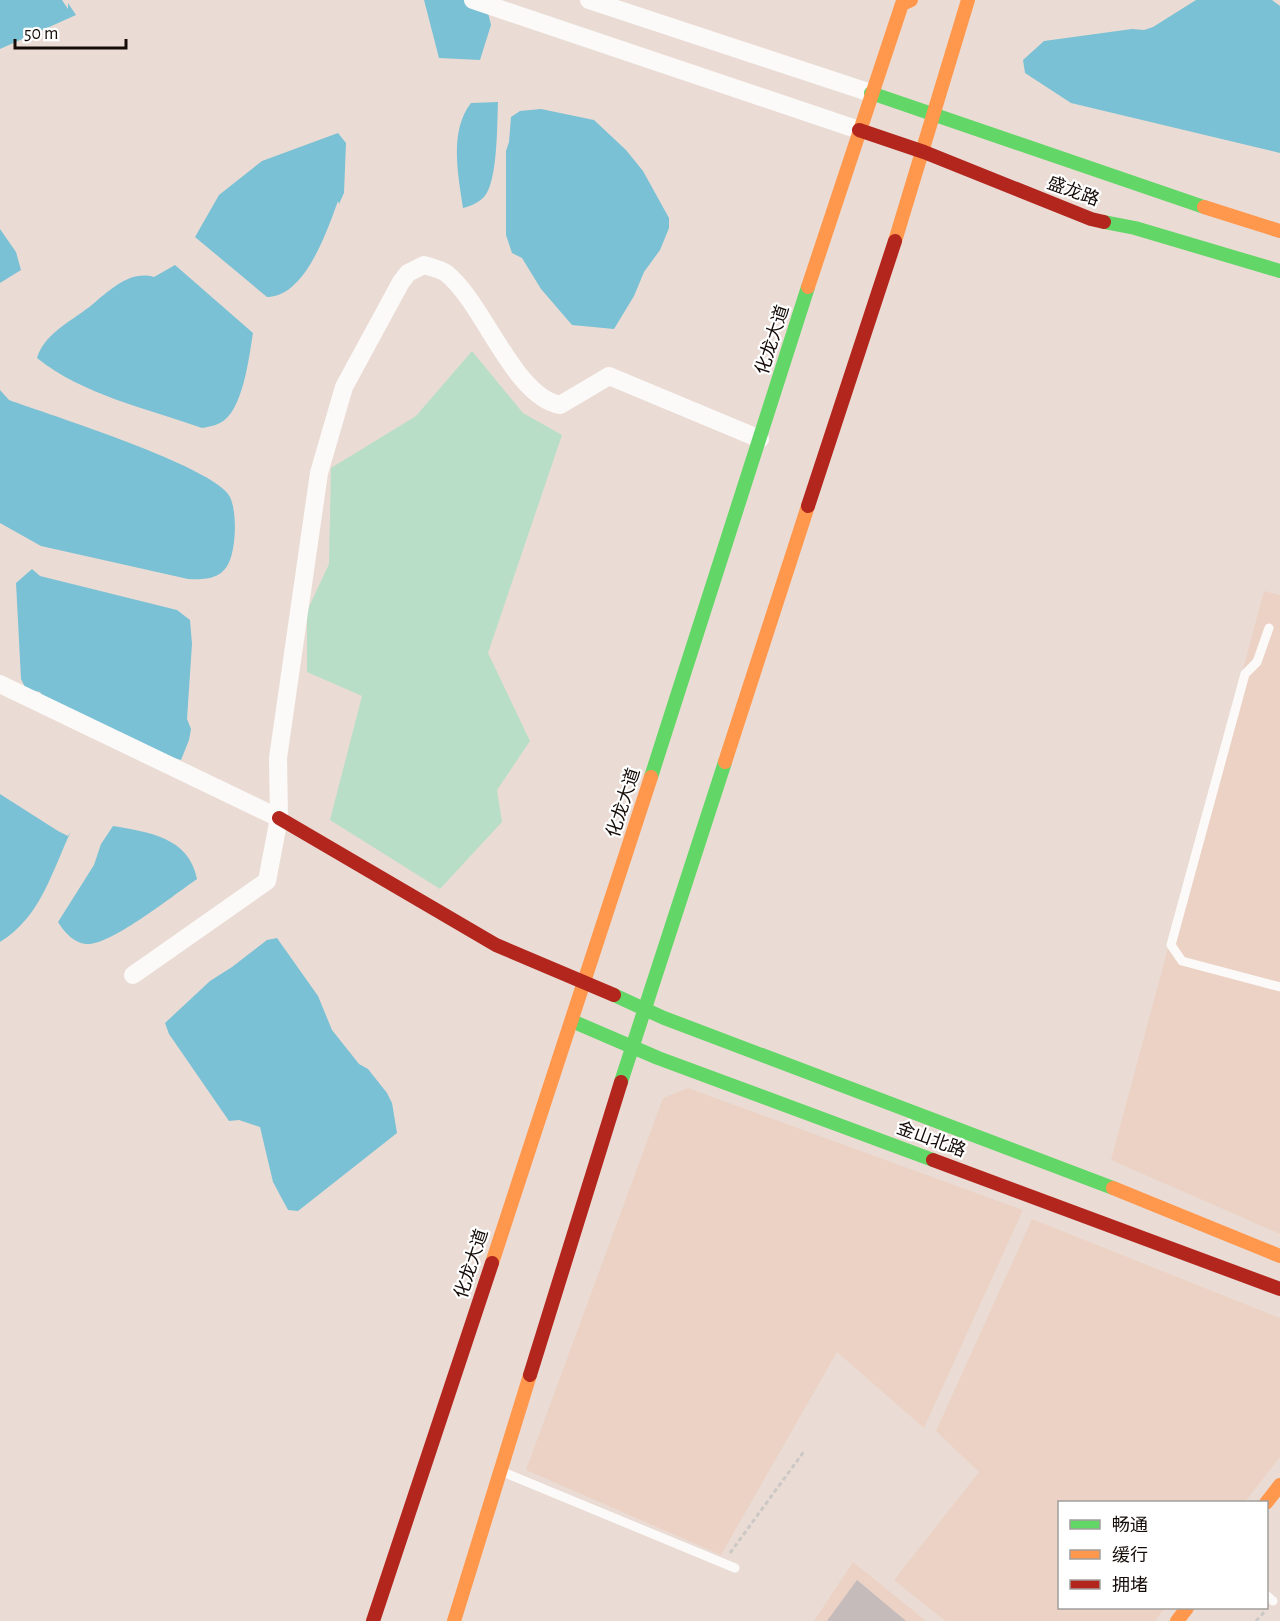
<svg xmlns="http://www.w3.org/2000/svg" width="1280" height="1621" font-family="'Alegreya Sans','Noto Sans SC',sans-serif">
  <rect width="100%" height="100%" fill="#eadcd4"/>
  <path fill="#ebd2c5" d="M 1264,591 L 1280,595 L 1280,1234 L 1111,1160 Z
    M 688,1088 L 1023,1210 L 924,1428 L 837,1352 L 721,1555 L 526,1470 L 663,1098 Z
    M 1032,1219 L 1280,1318 L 1280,1457 L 1245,1502 L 1060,1502 L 1060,1608 L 1165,1608 L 1155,1621 L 945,1621 L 894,1580 L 979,1472 L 936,1431 Z
    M 853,1562 L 926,1621 L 814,1621 Z"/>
  <path fill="#b9dec7" d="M 472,351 L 523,413 L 562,435 L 488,653 L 530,741 L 497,790 L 502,822 L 440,889 L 330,820 L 362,696 L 307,672 L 307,611 L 329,564 L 331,468 L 416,416 Z"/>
  <path fill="#7ac1d5" d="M 0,0 L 62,0 L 68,9 L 68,3 L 76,15 L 0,49 Z
    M 424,0 L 485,0 L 491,25 L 480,60 L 439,58 Z
    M 1196,0 L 1272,0 L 1280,6 L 1280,153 L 1071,103 L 1025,73 L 1023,60 L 1044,41 L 1132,29 L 1144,30 L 1153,27 Z
    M 498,102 C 497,123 498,182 484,197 C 478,203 471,206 463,208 C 458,175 449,131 471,103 Z
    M 541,109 L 594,120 L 626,150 L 643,171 L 669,218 L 669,228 L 660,250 L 644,272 L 634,296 L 614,329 L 572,325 L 541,289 L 522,258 L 512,253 L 506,235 L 506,151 L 509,142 L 511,117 L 520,111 Z
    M 338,133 L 346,143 L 344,193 L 339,204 L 338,201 C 327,231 305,297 267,297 L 195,237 L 219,195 L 262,161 Z
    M 0,229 L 16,252 L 21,270 L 0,283 Z
    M 175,265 L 253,333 C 249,357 243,412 220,423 C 214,426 207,427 202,428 C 148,409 81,394 37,358 C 45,332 74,320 93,304 C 110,290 130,270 154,277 Z
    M 0,390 L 9,400 C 47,414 216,467 230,497 C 237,512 236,545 230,560 C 223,579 206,580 188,579 L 41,546 L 0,523 Z
    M 32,569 L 40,576 L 177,610 L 190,620 L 192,644 L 187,719 L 191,729 L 189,740 L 181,760 C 138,746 65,732 40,692 L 26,689 L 21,679 L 16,583 Z
    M 0,794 L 58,831 L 68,836 L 71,831 C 52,872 40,918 0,942 Z
    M 113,826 C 148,832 189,837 197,879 C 175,894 109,947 86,944 C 74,943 64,932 58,922 L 94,865 L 101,844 Z
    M 277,938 L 318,996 L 332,1030 L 359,1064 L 368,1069 L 387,1093 L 392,1103 L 397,1133 L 298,1211 L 288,1210 L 273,1182 L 260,1127 L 239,1120 L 229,1121 L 169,1034 L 165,1023 L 210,981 L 232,967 L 267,940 Z"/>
  <path fill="#c5bbbb" d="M 857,1580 L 906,1621 L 827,1621 Z"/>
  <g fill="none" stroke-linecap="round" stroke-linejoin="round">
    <path stroke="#cbc8c5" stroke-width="3" stroke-dasharray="4.5 3" stroke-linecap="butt" d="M 730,1553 L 805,1450
      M 1256,1621 L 1266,1610"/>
    <path stroke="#fcfaf9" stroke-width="9" d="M 1269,628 L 1257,662 L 1245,674 L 1171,945 L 1182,961 L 1280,987
      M 503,1472 L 735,1568
      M 1266,1595 L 1273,1601"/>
    <path stroke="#fcfaf9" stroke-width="18" d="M 473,0 L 859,130
      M 589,0 L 871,93
      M 0,684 L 279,818
      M 133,975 L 267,881 L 279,818 L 278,758 L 319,473 L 344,387 L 401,282 L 408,273 L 424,265 C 430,267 440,269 446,273 C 484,303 513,396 560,405 L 609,376 L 760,439"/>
    <path stroke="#63d668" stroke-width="14" d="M 871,93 L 1204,207
      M 1104,222 L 1135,228 L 1280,271
      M 651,777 L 808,287
      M 614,995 L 664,1018 L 1113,1188
      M 572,1021 L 658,1058 L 933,1160
      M 621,1082 L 725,762"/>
    <path stroke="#ff974d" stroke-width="14" d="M 1204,207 L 1280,231
      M 895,241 L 968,0
      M 808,287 L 902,4 L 911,0
      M 725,762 L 808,506
      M 1113,1188 L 1280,1256
      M 492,1263 L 651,777
      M 1266,1503 L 1280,1485
      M 454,1621 L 530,1375
      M 1177,1621 L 1187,1608"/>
    <path stroke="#b3261e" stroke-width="14" d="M 859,130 L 924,152 L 1091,219 L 1104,222
      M 808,506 L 895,241
      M 279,818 L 496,945 L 614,995
      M 933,1160 L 1280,1289
      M 530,1375 L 621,1082
      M 373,1621 L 492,1263"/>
  </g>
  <g text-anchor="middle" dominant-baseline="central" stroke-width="4.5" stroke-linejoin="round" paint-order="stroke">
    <g font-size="18" fill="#150c08" stroke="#fff">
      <text transform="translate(1073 192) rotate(20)">盛龙路</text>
      <text transform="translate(773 340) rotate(-72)">化龙大道</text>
      <text transform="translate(624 803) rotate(-72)">化龙大道</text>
      <text transform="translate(931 1140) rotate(20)">金山北路</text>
      <text transform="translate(472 1264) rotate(-72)">化龙大道</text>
    </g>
  </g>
  <rect x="1058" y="1501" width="210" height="108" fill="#ffffff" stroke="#a19e9c" stroke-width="1.5"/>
  <rect x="1070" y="1520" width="30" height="9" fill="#63d668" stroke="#a19e9c" stroke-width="1.5"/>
  <text x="1112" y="1531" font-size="18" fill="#150c08">畅通</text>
  <rect x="1070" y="1550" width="30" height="9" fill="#ff974d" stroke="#a19e9c" stroke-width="1.5"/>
  <text x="1112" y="1561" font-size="18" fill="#150c08">缓行</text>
  <rect x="1070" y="1580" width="30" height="9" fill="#b3261e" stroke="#a19e9c" stroke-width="1.5"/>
  <text x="1112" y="1591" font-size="18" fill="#150c08">拥堵</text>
  <path d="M15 39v9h111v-9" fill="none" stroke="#150c08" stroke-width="3"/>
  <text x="24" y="39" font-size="18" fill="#150c08" stroke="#ffffff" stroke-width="4.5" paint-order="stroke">50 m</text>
</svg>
